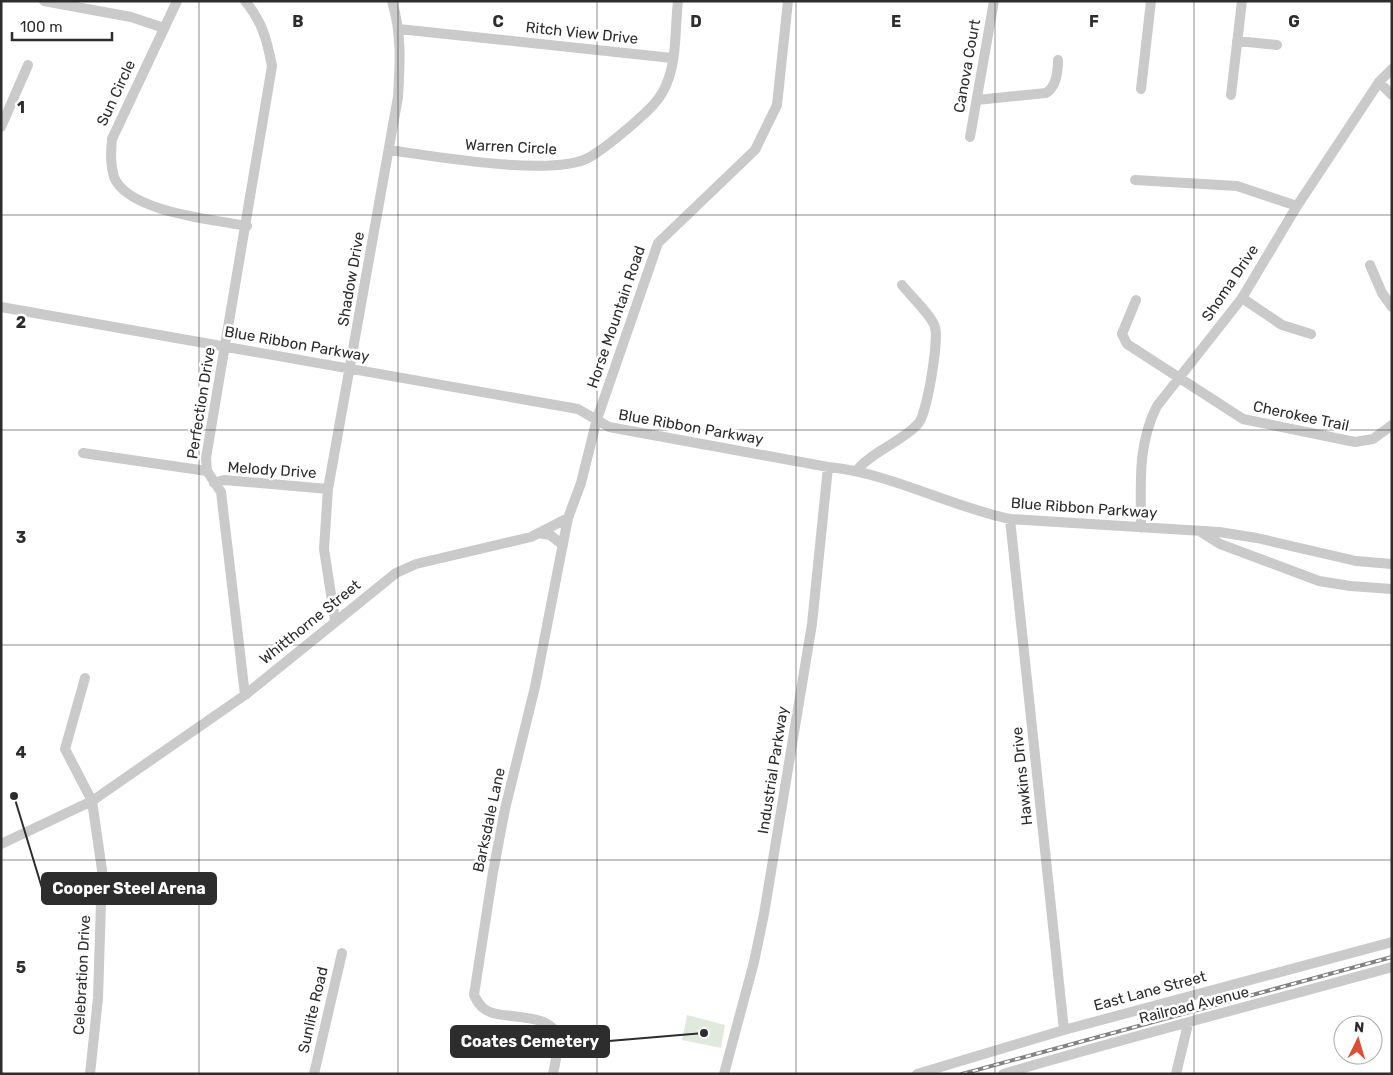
<svg xmlns="http://www.w3.org/2000/svg" width="1393" height="1075" font-family="Rubik,sans-serif">
  <rect width="100%" height="100%" fill="#fff"/>
  <path fill="#e0eadc" d="M 687,1015 L 725,1025 L 721,1048 L 682,1040 Z"/>
  <g fill="none" stroke-linecap="round" stroke-linejoin="round">
    <path stroke="#cacaca" stroke-width="10" d="M 44,1 L 131,17 L 164,28
      M 177,1 L 112,139 C 111,152 110,164 114,177 C 128,212 212,219 247,226
      M 245,1 C 262,21 267,40 272,66 L 206,458 L 207,471 L 221,492 L 245,695
      M 399,29 L 672,58
      M 1237,41 L 1277,45
      M 1379,82 L 1392,95
      M 1141,89 L 1151,1
      M 1231,95 L 1242,1
      M 977,100 L 1046,93 C 1056,87 1058,71 1058,60
      M 1,127 L 28,65
      M 970,137 L 994,1
      M 389,150 C 433,156 551,177 588,158 C 603,150 620,135 633,124 C 648,111 662,99 668,80 C 677,56 675,26 678,1
      M 1135,180 L 1237,186 L 1297,206
      M 1370,265 L 1382,293 L 1392,307
      M 1242,298 L 1282,325 L 1311,334
      M 1136,300 L 1122,334 L 1127,344 L 1243,419 L 1355,442 L 1373,439 L 1392,425
      M 1,307 L 578,409 L 609,427 L 828,467 C 891,473 948,506 1010,519 L 1219,532 L 1257,538 L 1356,561 L 1392,564
      M 83,453 L 207,471
      M 857,470 C 873,451 900,443 918,424 C 927,415 939,340 935,327 C 932,316 910,295 902,285
      M 214,483 L 224,480 L 328,489
      M 1010,519 L 1064,1030
      M 1141,528 C 1141,485 1137,445 1157,406 L 1242,298 L 1297,206 L 1379,82 L 1392,69
      M 1201,532 L 1220,544 L 1319,581 L 1350,586 L 1392,589
      M 539,533 L 550,535 L 563,545
      M 335,620 L 324,549 L 328,489 L 398,97 C 400,64 402,34 392,1
      M 85,678 L 65,749 L 92,801 L 102,870 L 98,998 L 90,1074
      M 1,844 L 92,801 L 245,695 L 396,573 L 416,564 L 531,537 L 568,518 L 581,483 L 597,419 L 658,243 L 755,150 L 777,105 L 788,1
      M 314,1074 L 342,953
      M 553,1074 C 555,1063 559,1050 557,1039 C 554,1010 502,1021 486,1010 C 480,1007 477,1001 474,995 L 493,872 L 505,809 L 535,687 L 568,518
      M 724,1074 L 754,962 L 764,914 L 812,624 L 828,467
      M 917,1074 L 1064,1030 L 1392,942
      M 1003,1074 C 1132,1036 1262,1003 1392,967
      M 1176,1074 L 1188,1024 L 1185,1024"/>
    <defs>
      <path id="rail" d="M 962,1074 L 1392,957"/>
    </defs>
    <use href="#rail" stroke="#828282" stroke-width="4"/>
    <use href="#rail" stroke="#fff" stroke-width="2" stroke-dasharray="5.5" stroke-linecap="butt"/>
  </g>
  <path fill="none" stroke="#2d2d2d" stroke-width="1" stroke-opacity="0.55" d="M 199,1 L 199,1074M 398,1 L 398,1074M 597,1 L 597,1074M 796,1 L 796,1074M 995,1 L 995,1074M 1194,1 L 1194,1074M 1,215 L 1392,215M 1,430 L 1392,430M 1,645 L 1392,645M 1,860 L 1392,860"/>
  <g text-anchor="middle" dominant-baseline="central" stroke-width="5" stroke-linejoin="round" paint-order="stroke">
    <g font-size="15" fill="#2d2d2d" stroke="#fff">
      <text transform="translate(582 33) rotate(6)">Ritch View Drive</text>
      <text transform="translate(967 66) rotate(-80)">Canova Court</text>
      <text transform="translate(116 93) rotate(-65)">Sun Circle</text>
      <text transform="translate(511 147) rotate(3)">Warren Circle</text>
      <text transform="translate(351 279) rotate(-80)">Shadow Drive</text>
      <text transform="translate(1230 283) rotate(-56)">Shoma Drive</text>
      <text transform="translate(616 317) rotate(-71)">Horse Mountain Road</text>
      <text transform="translate(297 344) rotate(10)">Blue Ribbon Parkway</text>
      <text transform="translate(201 403) rotate(-81)">Perfection Drive</text>
      <text transform="translate(1301 416) rotate(12)">Cherokee Trail</text>
      <text transform="translate(691 427) rotate(10)">Blue Ribbon Parkway</text>
      <text transform="translate(272 470) rotate(4)">Melody Drive</text>
      <text transform="translate(1084 508) rotate(4)">Blue Ribbon Parkway</text>
      <text transform="translate(310 622) rotate(-39)">Whitthorne Street</text>
      <text transform="translate(773 770) rotate(-81)">Industrial Parkway</text>
      <text transform="translate(1022 776) rotate(-96)">Hawkins Drive</text>
      <text transform="translate(489 820) rotate(-78)">Barksdale Lane</text>
      <text transform="translate(82 975) rotate(-87)">Celebration Drive</text>
      <text transform="translate(1150 991) rotate(-15)">East Lane Street</text>
      <text transform="translate(1194 1005) rotate(-14)">Railroad Avenue</text>
      <text transform="translate(313 1010) rotate(-77)">Sunlite Road</text>
    </g>
  </g>
  <g font-size="16" text-anchor="middle" font-weight="bold" fill="#2d2d2d" stroke="#fff" stroke-width="5" stroke-linejoin="round" paint-order="stroke">
    <text x="298" y="27">B</text>
    <text x="498" y="27">C</text>
    <text x="696" y="27">D</text>
    <text x="896" y="27">E</text>
    <text x="1094" y="27">F</text>
    <text x="1294" y="27">G</text>
    <text x="21" y="113">1</text>
    <text x="21" y="328">2</text>
    <text x="21" y="543">3</text>
    <text x="21" y="758">4</text>
    <text x="21" y="973">5</text>
  </g>
  <path fill="none" stroke="#2d2d2d" stroke-width="2" d="M14 796L42 888M704 1033L609 1041"/>
  <g fill="#2d2d2d" stroke="#fff" stroke-width="2">
    <circle cx="14" cy="796" r="5"/>
    <circle cx="704" cy="1033" r="5"/>
  </g>
  <g fill="#2d2d2d" stroke="#2d2d2d" stroke-width="2">
    <rect x="42" y="873" width="174" height="31" rx="5"/>
    <rect x="451" y="1026" width="158" height="31" rx="5"/>
  </g>
  <g font-size="16" text-anchor="middle" font-weight="bold" fill="#fff">
    <text x="129" y="894">Cooper Steel Arena</text>
    <text x="530" y="1047">Coates Cemetery</text>
  </g>
  <rect width="1393" height="1075" fill="none" stroke="#2d2d2d" stroke-width="5"/>
  <g transform="translate(1358 1040) rotate(5)"><circle r="24" fill="#ffffff" stroke="#ababab"/>
  <path d="M0-4L9 19L0 12L-9 19Z" fill="#da4f3a"/>
  <text y="-8" font-size="14" font-weight="bold" text-anchor="middle" fill="#2d2d2d">N</text>
  </g>
  <path d="M12 32v8h100v-8" fill="none" stroke="#2d2d2d" stroke-width="2.5"/>
  <text x="20" y="32" font-size="15" fill="#2d2d2d" stroke="#ffffff" stroke-width="4" paint-order="stroke">100 m</text>
</svg>
